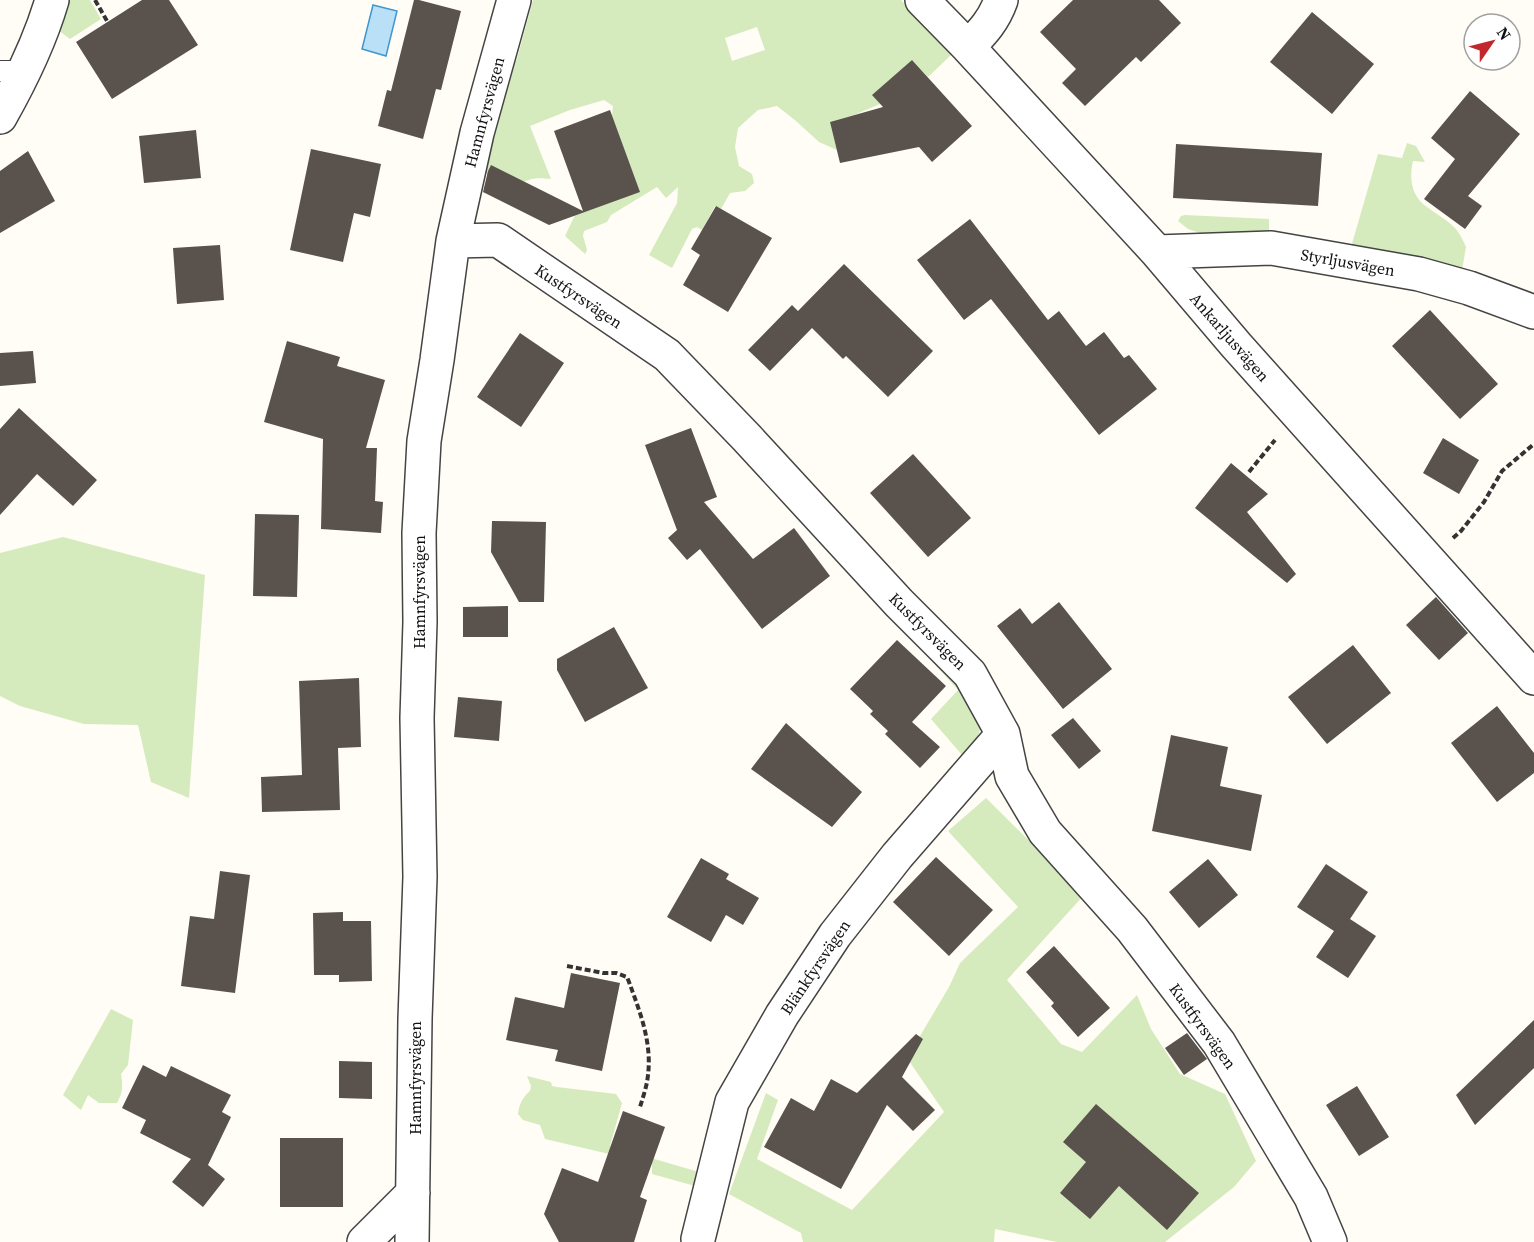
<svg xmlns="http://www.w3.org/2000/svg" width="1534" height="1242" font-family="'Source Serif 4',serif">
  <rect width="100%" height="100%" fill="#fffdf5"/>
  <path fill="#d5ebbd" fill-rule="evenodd" d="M 62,0 L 90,0 L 101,19 L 70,39 L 54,27 Z
    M 533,0 L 901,0 L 951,55 L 928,77 L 912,60 L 873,95 L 880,104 L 854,115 L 830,122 L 837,150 L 819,142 L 796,121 L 777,106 L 758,110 L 738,128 L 735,147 L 739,166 L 752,174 L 754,183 L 745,191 L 730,193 L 721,209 L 715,206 L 702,230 L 697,227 L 692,229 L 672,268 L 649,255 L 677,203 L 678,187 L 666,198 L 657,187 L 611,215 L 607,222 L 584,231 L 583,236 L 587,250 L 585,254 L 565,236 L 575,215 L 639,191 L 612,116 L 613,106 L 604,100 L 570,110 L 530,126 L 551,179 C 538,178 532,177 520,184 L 489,176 L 484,171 L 510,69 L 517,59 ZM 757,27 L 765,50 L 732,61 L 725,38 Z
    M 1407,143 L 1416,146 L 1425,162 L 1413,161 C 1409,178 1411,196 1427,207 C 1436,214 1446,219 1454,227 C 1459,232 1463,240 1466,247 L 1461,276 L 1351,247 L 1378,154 L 1402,158 Z
    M 1185,215 L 1269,219 L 1269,234 L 1200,233 L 1188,229 L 1178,221 L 1181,216 Z
    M 63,537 L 205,575 L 189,798 L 151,782 L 138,725 L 84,724 L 20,706 L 0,696 L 0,553 Z
    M 866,588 L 978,702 L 981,727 L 969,763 L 931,719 L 958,690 Z
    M 986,798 L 1084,895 L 1007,980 L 1061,1044 L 1082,1052 L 1137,995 L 1151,1029 L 1180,1074 L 1225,1094 L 1256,1161 L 1234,1187 L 1165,1242 L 1057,1242 L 995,1229 L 994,1242 L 803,1242 L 801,1233 L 729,1194 L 766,1093 L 778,1100 L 757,1159 L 852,1210 L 944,1112 L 907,1058 L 949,987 L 960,963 L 1018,907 L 948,831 Z
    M 111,1009 L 133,1020 L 128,1065 L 121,1074 C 123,1085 123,1093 117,1103 L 99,1103 L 88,1095 L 81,1110 L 63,1095 Z
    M 527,1076 L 551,1082 L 552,1086 L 557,1087 L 616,1094 L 622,1103 L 610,1146 L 699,1172 L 695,1186 L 652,1174 L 652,1164 L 545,1139 L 540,1125 L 523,1120 L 518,1114 C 519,1104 523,1097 530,1091 L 531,1086 Z"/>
  <path fill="#b9e0f7" stroke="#3f96cf" stroke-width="1.5" d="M 373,5 L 397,11 L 386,56 L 362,49 Z"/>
  <path fill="#5a524d" d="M 142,0 L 169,0 L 198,45 L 112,99 L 76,42 Z
    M 414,0 L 419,0 L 461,11 L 441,90 L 436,89 L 423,139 L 378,126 L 387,90 L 391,91 Z
    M 1073,0 L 1159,0 L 1181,23 L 1141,62 L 1136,57 L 1085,106 L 1062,83 L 1076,69 L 1040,32 Z
    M 1312,12 L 1374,64 L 1332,114 L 1270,62 Z
    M 912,60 L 972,126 L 932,162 L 919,147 L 840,163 L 830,122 L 883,107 L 872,95 Z
    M 1470,91 L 1520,134 L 1468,196 L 1482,206 L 1465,229 L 1424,199 L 1455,159 L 1431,138 Z
    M 610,110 L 640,192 L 549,225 L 483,192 L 488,171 L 491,165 L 583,211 L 554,131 Z
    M 196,130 L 201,178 L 144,183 L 139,136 Z
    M 1176,144 L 1322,153 L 1318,206 L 1173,198 Z
    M 311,149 L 381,164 L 370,217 L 354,213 L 343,262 L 290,250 Z
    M 28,151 L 55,201 L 0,233 L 0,171 Z
    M 716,206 L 772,238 L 728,312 L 683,285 L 700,255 L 691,249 Z
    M 970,219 L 1048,320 L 1059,311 L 1086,346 L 1104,332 L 1124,358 L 1129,355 L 1157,389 L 1099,435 L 991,299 L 964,320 L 917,260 Z
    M 220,245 L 224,300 L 177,304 L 173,248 Z
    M 844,264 L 933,351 L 888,397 L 846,356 L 843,359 L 812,328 L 770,371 L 748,350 L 792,305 L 798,311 Z
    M 1430,310 L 1498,384 L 1460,419 L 1392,346 Z
    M 520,333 L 564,363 L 521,427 L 477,397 Z
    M 287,341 L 340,357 L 337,366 L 385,380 L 366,448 L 377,448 L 375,501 L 383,502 L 381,533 L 321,529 L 323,439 L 264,422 Z
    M 33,351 L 36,383 L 0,386 L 0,353 Z
    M 19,408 L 97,480 L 73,506 L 37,474 L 0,515 L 0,429 Z
    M 691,428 L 717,497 L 704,502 L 753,559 L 794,528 L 830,576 L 762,629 L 700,549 L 687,560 L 668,538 L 677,530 L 645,445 Z
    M 1443,438 L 1479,460 L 1459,494 L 1423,473 Z
    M 913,454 L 971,518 L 928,557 L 870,493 Z
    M 1231,463 L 1268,494 L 1247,512 L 1296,574 L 1287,583 L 1195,508 Z
    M 255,514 L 299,515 L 297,597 L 253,596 Z
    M 492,521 L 546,522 L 544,602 L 519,602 L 491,552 Z
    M 1436,597 L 1468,633 L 1439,660 L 1406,625 Z
    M 1059,602 L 1112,669 L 1063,709 L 997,626 L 1020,608 L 1032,624 Z
    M 508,606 L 508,637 L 463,637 L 463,607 Z
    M 614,627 L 648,688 L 585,722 L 557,670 L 557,659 Z
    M 897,640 L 946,686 L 912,722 L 940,747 L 920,768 L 885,734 L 888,731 L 870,714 L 873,711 L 850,689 Z
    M 1353,645 L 1391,693 L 1327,744 L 1288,697 Z
    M 359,678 L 361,747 L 338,748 L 340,810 L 262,812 L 261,777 L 302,775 L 299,681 Z
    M 458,697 L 502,701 L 499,741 L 454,737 Z
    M 1497,706 L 1534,753 L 1534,773 L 1497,802 L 1451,743 Z
    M 1073,718 L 1101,751 L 1079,769 L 1051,735 Z
    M 786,723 L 862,792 L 832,827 L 751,769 Z
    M 1171,735 L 1228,747 L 1220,786 L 1262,795 L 1251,851 L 1152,831 Z
    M 936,857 L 993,910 L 949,956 L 893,902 Z
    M 701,858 L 729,874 L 726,879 L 759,898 L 743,925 L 726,915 L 711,942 L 667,917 Z
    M 1208,859 L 1238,895 L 1199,928 L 1169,892 Z
    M 1326,864 L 1368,892 L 1350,919 L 1376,936 L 1348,978 L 1316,957 L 1334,931 L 1297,907 Z
    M 220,871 L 250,875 L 235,993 L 181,986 L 190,916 L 214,919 Z
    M 343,912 L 343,921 L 371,921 L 372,981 L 339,982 L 339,975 L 314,975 L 313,913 Z
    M 1054,946 L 1110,1008 L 1078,1037 L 1051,1006 L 1054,1003 L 1026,972 Z
    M 571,973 L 620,983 L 602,1071 L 555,1061 L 558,1050 L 506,1040 L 515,997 L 564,1008 Z
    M 1534,1020 L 1534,1068 L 1475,1125 L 1456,1095 Z
    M 1187,1033 L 1207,1059 L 1184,1075 L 1165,1048 Z
    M 916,1034 L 923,1039 L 902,1077 L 935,1110 L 913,1131 L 887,1105 L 841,1189 L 764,1147 L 791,1098 L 814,1111 L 831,1079 L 857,1093 Z
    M 339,1061 L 372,1062 L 372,1099 L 339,1098 Z
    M 143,1065 L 166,1077 L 171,1066 L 231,1095 L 222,1112 L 231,1117 L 208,1165 L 225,1179 L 203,1207 L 172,1182 L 191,1159 L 140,1133 L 146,1120 L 122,1108 Z
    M 1357,1086 L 1389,1137 L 1359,1156 L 1326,1105 Z
    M 1096,1104 L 1199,1193 L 1167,1230 L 1119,1186 L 1090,1219 L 1060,1193 L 1086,1162 L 1063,1142 Z
    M 623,1111 L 665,1127 L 640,1197 L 647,1200 L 634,1242 L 559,1242 L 544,1214 L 562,1168 L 598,1182 Z
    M 280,1138 L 343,1138 L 343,1207 L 280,1207 Z"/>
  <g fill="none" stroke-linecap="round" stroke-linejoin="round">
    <defs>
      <path id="lane" d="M 0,71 L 25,71"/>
      <path id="street" d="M 922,0 L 968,47 L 1157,252 L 1236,345 L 1534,678
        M 968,47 C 983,32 994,20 1001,0
        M 0,117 C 21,80 40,41 52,0
        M 453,241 L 498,240 L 667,355 L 747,438 L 899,603 L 970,674 L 1003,734 L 1012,776 L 1045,832 L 1132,929 L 1219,1043 L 1311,1197 L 1330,1242
        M 1157,252 L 1271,248 L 1419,274 L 1469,288 L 1534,312
        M 698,1239 L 732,1102 L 782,1015 L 835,935 L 897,856 L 1003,734
        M 364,1242 L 413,1193
        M 412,1242 L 415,1019 L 420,877 L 417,718 L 420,622 L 419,533 L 424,441 L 437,360 L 453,241 L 477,133 L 514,0"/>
    </defs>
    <use href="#lane" stroke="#444" stroke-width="22"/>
    <use href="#street" stroke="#444" stroke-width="36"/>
    <path stroke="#333" stroke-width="4" stroke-dasharray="6 3" stroke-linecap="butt" d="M 95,0 L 107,21
      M 1249,472 L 1275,440
      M 1453,538 L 1461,531 L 1484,502 L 1502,471 L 1534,444
      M 567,966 L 603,973 L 616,973 L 627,977 L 629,982 C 640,1012 652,1042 648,1075 C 647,1086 643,1097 640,1107"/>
    <use href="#lane" stroke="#fff" stroke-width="20"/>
    <use href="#street" stroke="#fff" stroke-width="33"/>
  </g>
  <g text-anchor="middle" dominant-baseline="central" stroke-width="6" stroke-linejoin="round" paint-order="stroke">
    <g font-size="16" fill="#111" stroke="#fff">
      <text transform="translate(484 112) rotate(-75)">Hamnfyrsvägen</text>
      <text transform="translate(1348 262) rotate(10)">Styrljusvägen</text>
      <text transform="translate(579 296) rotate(34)">Kustfyrsvägen</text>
      <text transform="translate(1230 337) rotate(49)">Ankarljusvägen</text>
      <text transform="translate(419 592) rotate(-90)">Hamnfyrsvägen</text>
      <text transform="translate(928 631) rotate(45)">Kustfyrsvägen</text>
      <text transform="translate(815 967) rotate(-56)">Blänkfyrsvägen</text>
      <text transform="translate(1203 1026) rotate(54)">Kustfyrsvägen</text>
      <text transform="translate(415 1078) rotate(-90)">Hamnfyrsvägen</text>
    </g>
  </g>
  <g transform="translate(1492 42) rotate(55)"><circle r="28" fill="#ffffff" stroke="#a0a0a0" stroke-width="1.5"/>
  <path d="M0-4.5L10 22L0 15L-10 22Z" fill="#c4262e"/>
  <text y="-9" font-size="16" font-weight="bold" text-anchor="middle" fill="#111111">N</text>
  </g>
</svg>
